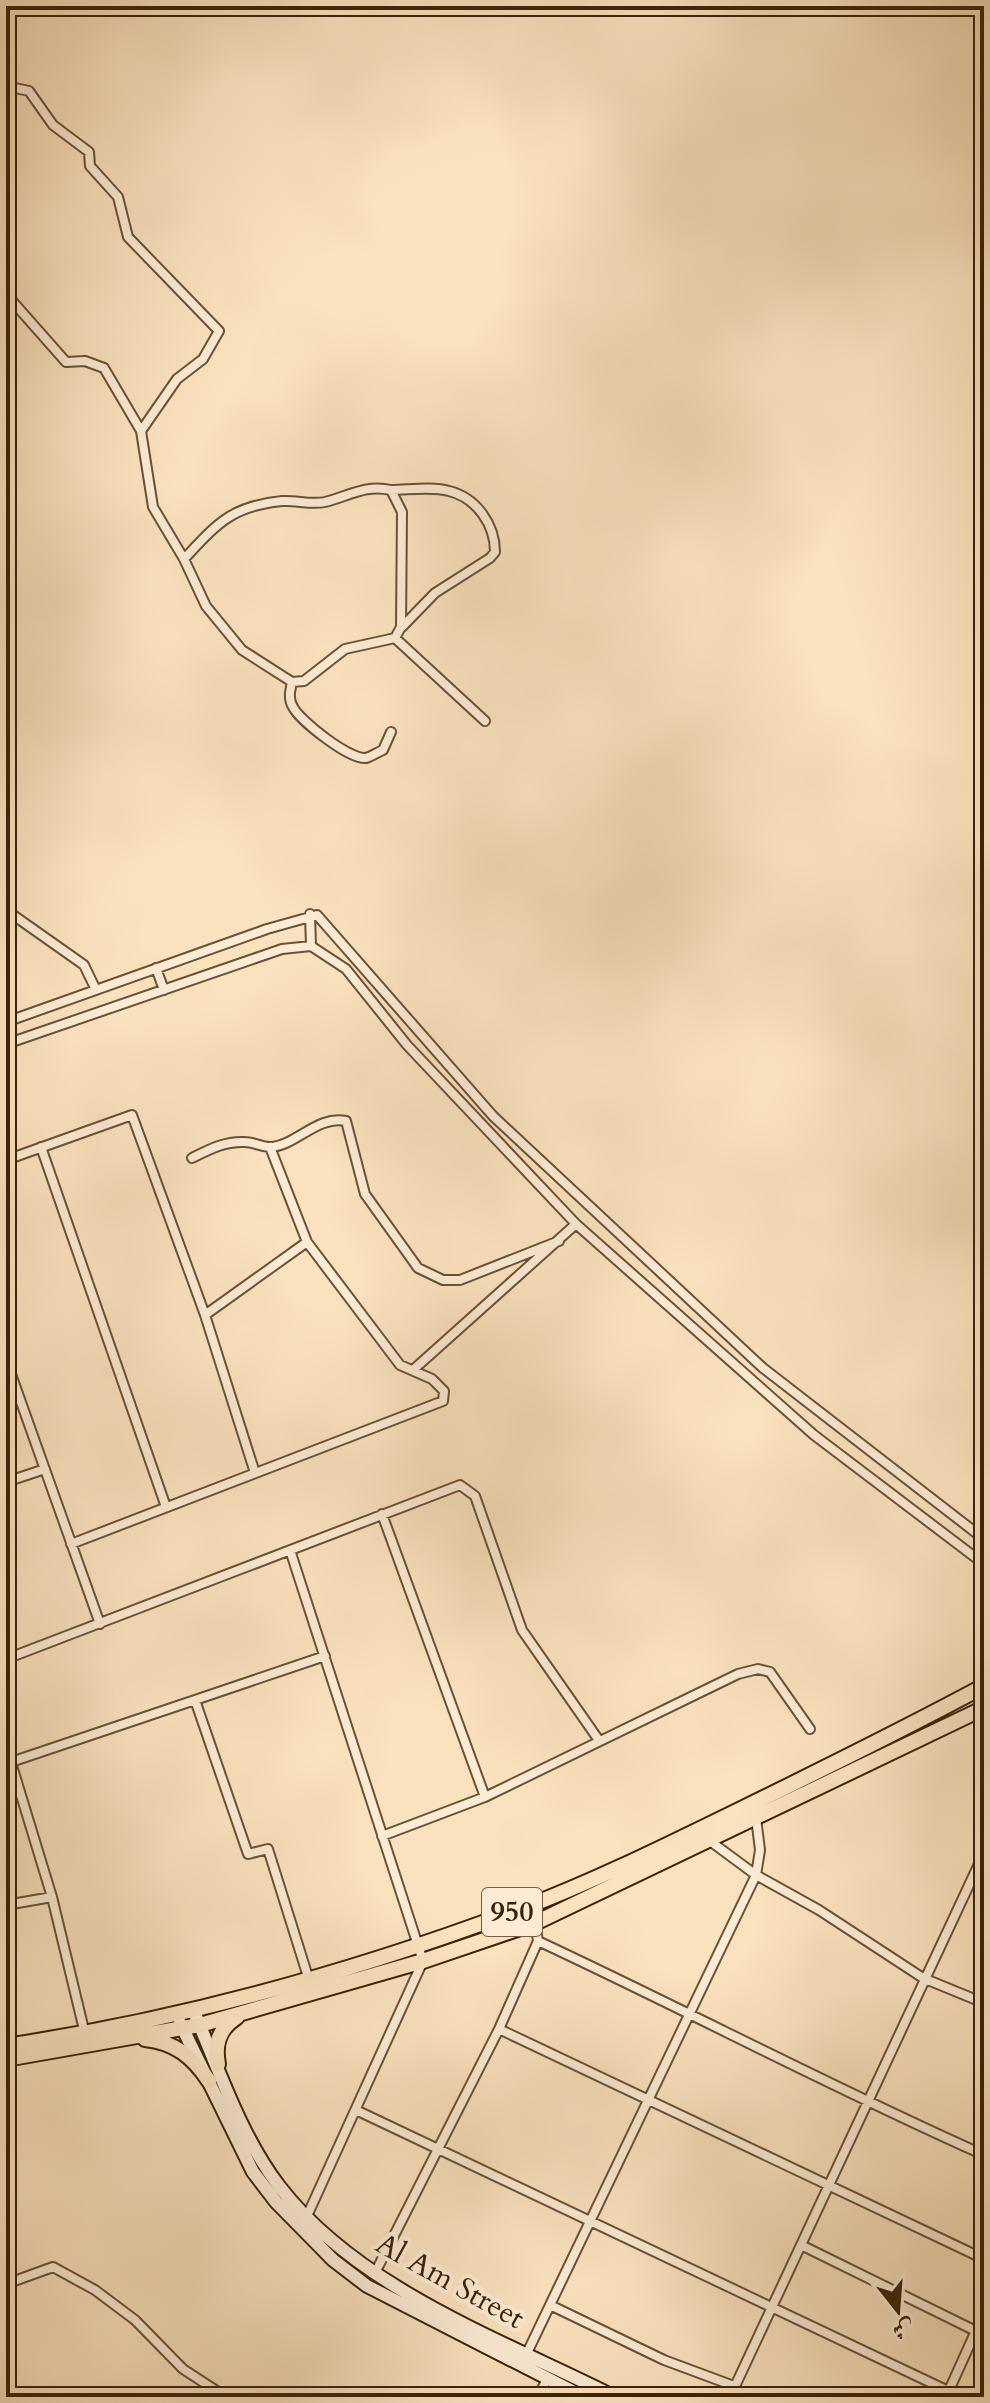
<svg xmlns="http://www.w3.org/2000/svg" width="990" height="2403" font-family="Cardo,Amiri,serif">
  <rect width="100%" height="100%" fill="#fbe2be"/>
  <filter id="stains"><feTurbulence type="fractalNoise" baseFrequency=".0025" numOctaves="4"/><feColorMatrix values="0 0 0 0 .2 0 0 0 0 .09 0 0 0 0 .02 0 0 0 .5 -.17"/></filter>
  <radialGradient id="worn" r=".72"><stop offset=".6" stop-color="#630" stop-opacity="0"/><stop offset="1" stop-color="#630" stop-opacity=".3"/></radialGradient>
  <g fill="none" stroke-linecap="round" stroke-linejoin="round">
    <defs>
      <path id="minor" d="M 6,86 L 29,91 L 53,125 L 89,152 L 90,166 L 118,197 L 128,237 L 219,331 L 203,359 L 177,379 L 141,431
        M 6,294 L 66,362 L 85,361 L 104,368 L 141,431 L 153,507 L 184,559 L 206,606 L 242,650 L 292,682 L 304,681 L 345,649 L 395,638 L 401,627 L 402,512 L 391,490 C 366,484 349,496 325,502 C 311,505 296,500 282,501 C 231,506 217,524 184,559
        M 391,490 C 408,490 432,486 449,491 C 477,498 495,525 495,552 L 490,558 L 435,593 L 402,627
        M 395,638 L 485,721
        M 292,682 C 290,691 288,699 293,707 C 300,721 350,760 366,758 C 371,757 378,752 383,750 L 391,732
        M 6,910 L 84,965 L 96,990
        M 310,914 L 311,946
        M 156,968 L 164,990
        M 6,1022 L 267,929 L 317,915 L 493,1116 L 763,1368 L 984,1539
        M 6,1044 L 282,949 L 311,946 L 346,969 L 407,1045 L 576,1224 L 814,1435 L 984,1564
        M 41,1147 L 166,1507
        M 270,1147 L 307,1242
        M 192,1158 C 210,1149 225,1141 245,1142 C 253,1142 262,1147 270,1147 C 296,1146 317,1115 346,1121 L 365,1194 L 418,1268 L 443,1280 L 460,1280 L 559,1241
        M 6,1160 L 132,1115 L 205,1315 L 255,1473
        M 6,1360 L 100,1624
        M 413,1370 L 576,1224
        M 6,1482 L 45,1469
        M 382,1514 L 485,1797 L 382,1836
        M 71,1544 L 443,1401 L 444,1391 L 432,1379 L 400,1365 L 307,1242 L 205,1315
        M 290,1550 L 423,1961 L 307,2216
        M 6,1659 L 460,1485 L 475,1496 L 522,1630 L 598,1739
        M 195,1700 L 325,1656
        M 6,1746 L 52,1897 L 85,2034
        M 11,1762 L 195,1700 L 248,1854 L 268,1849 L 309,1980
        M 485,1797 L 738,1674 L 758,1669 L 770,1672 L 810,1729
        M 710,1841 L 756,1875 L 819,1910 L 923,1978 L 984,2003
        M 6,1905 L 52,1897
        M 538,1941 C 688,2011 833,2088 984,2155
        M 499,2029 L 984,2259
        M 358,2111 L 961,2397
        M 801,2245 L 984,2335
        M 375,2273 L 499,2029 L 538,1941 L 535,1923
        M 6,2284 L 53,2267 L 95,2290 L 135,2320 L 183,2369 L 226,2397
        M 550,2305 L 664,2360 L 734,2386
        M 527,2353 L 756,1875 L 760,1850 L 756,1818
        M 538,2397 L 547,2379
        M 730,2397 L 984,1853
        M 946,2397 L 984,2313"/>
      <path id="secondary" d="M 194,2012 C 219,2069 240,2135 279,2186 C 358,2289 502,2340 615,2397
        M 180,2023 L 253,2172 L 276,2202 L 333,2260 L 367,2286 L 584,2397"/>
      <path id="primary" d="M 145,2039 C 175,2042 193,2057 209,2081
        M 6,2046 C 185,2019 357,1971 526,1907 C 597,1880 667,1845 735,1812 C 819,1771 902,1730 984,1686
        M 6,2059 L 200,2025 L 423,1961 L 535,1923 L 984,1708
        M 218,2064 C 214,2044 219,2028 237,2017"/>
    </defs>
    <use href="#minor" stroke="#6a5236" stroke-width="12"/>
    <use href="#secondary" stroke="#3a2209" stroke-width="16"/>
    <use href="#primary" stroke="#3a2209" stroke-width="18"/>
    <use href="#minor" stroke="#fcecd5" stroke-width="8"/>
    <use href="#secondary" stroke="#fcecd5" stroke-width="12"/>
    <use href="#primary" stroke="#fbe2be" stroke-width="14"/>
  </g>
  <g text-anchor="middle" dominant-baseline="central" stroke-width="8" stroke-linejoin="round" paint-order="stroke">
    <rect fill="#fcecd5" stroke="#745f46" stroke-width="2" x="482" y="1888" width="60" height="48" rx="6"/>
    <g font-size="28" font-weight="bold" fill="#3a2209">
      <text x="512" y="1912">950</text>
    </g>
    <g font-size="30" fill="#3a2209" stroke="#fcecd5">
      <text transform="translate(450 2281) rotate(29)">Al Am Street</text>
    </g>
  </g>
  <rect width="990" height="2403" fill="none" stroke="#fbe2be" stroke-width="32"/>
  <rect x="8" y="8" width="974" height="2387" fill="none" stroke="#3a2209" stroke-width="4"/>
  <rect x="16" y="16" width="958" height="2371" fill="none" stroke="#3a2209" stroke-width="2"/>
  <g transform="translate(898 2311) rotate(163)" stroke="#fcecd5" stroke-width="6" paint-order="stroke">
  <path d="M0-6L14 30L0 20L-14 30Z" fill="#3a2209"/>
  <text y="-12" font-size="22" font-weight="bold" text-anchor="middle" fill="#3a2209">ش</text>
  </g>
  <rect width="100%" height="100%" filter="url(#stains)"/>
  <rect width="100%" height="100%" fill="url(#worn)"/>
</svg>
